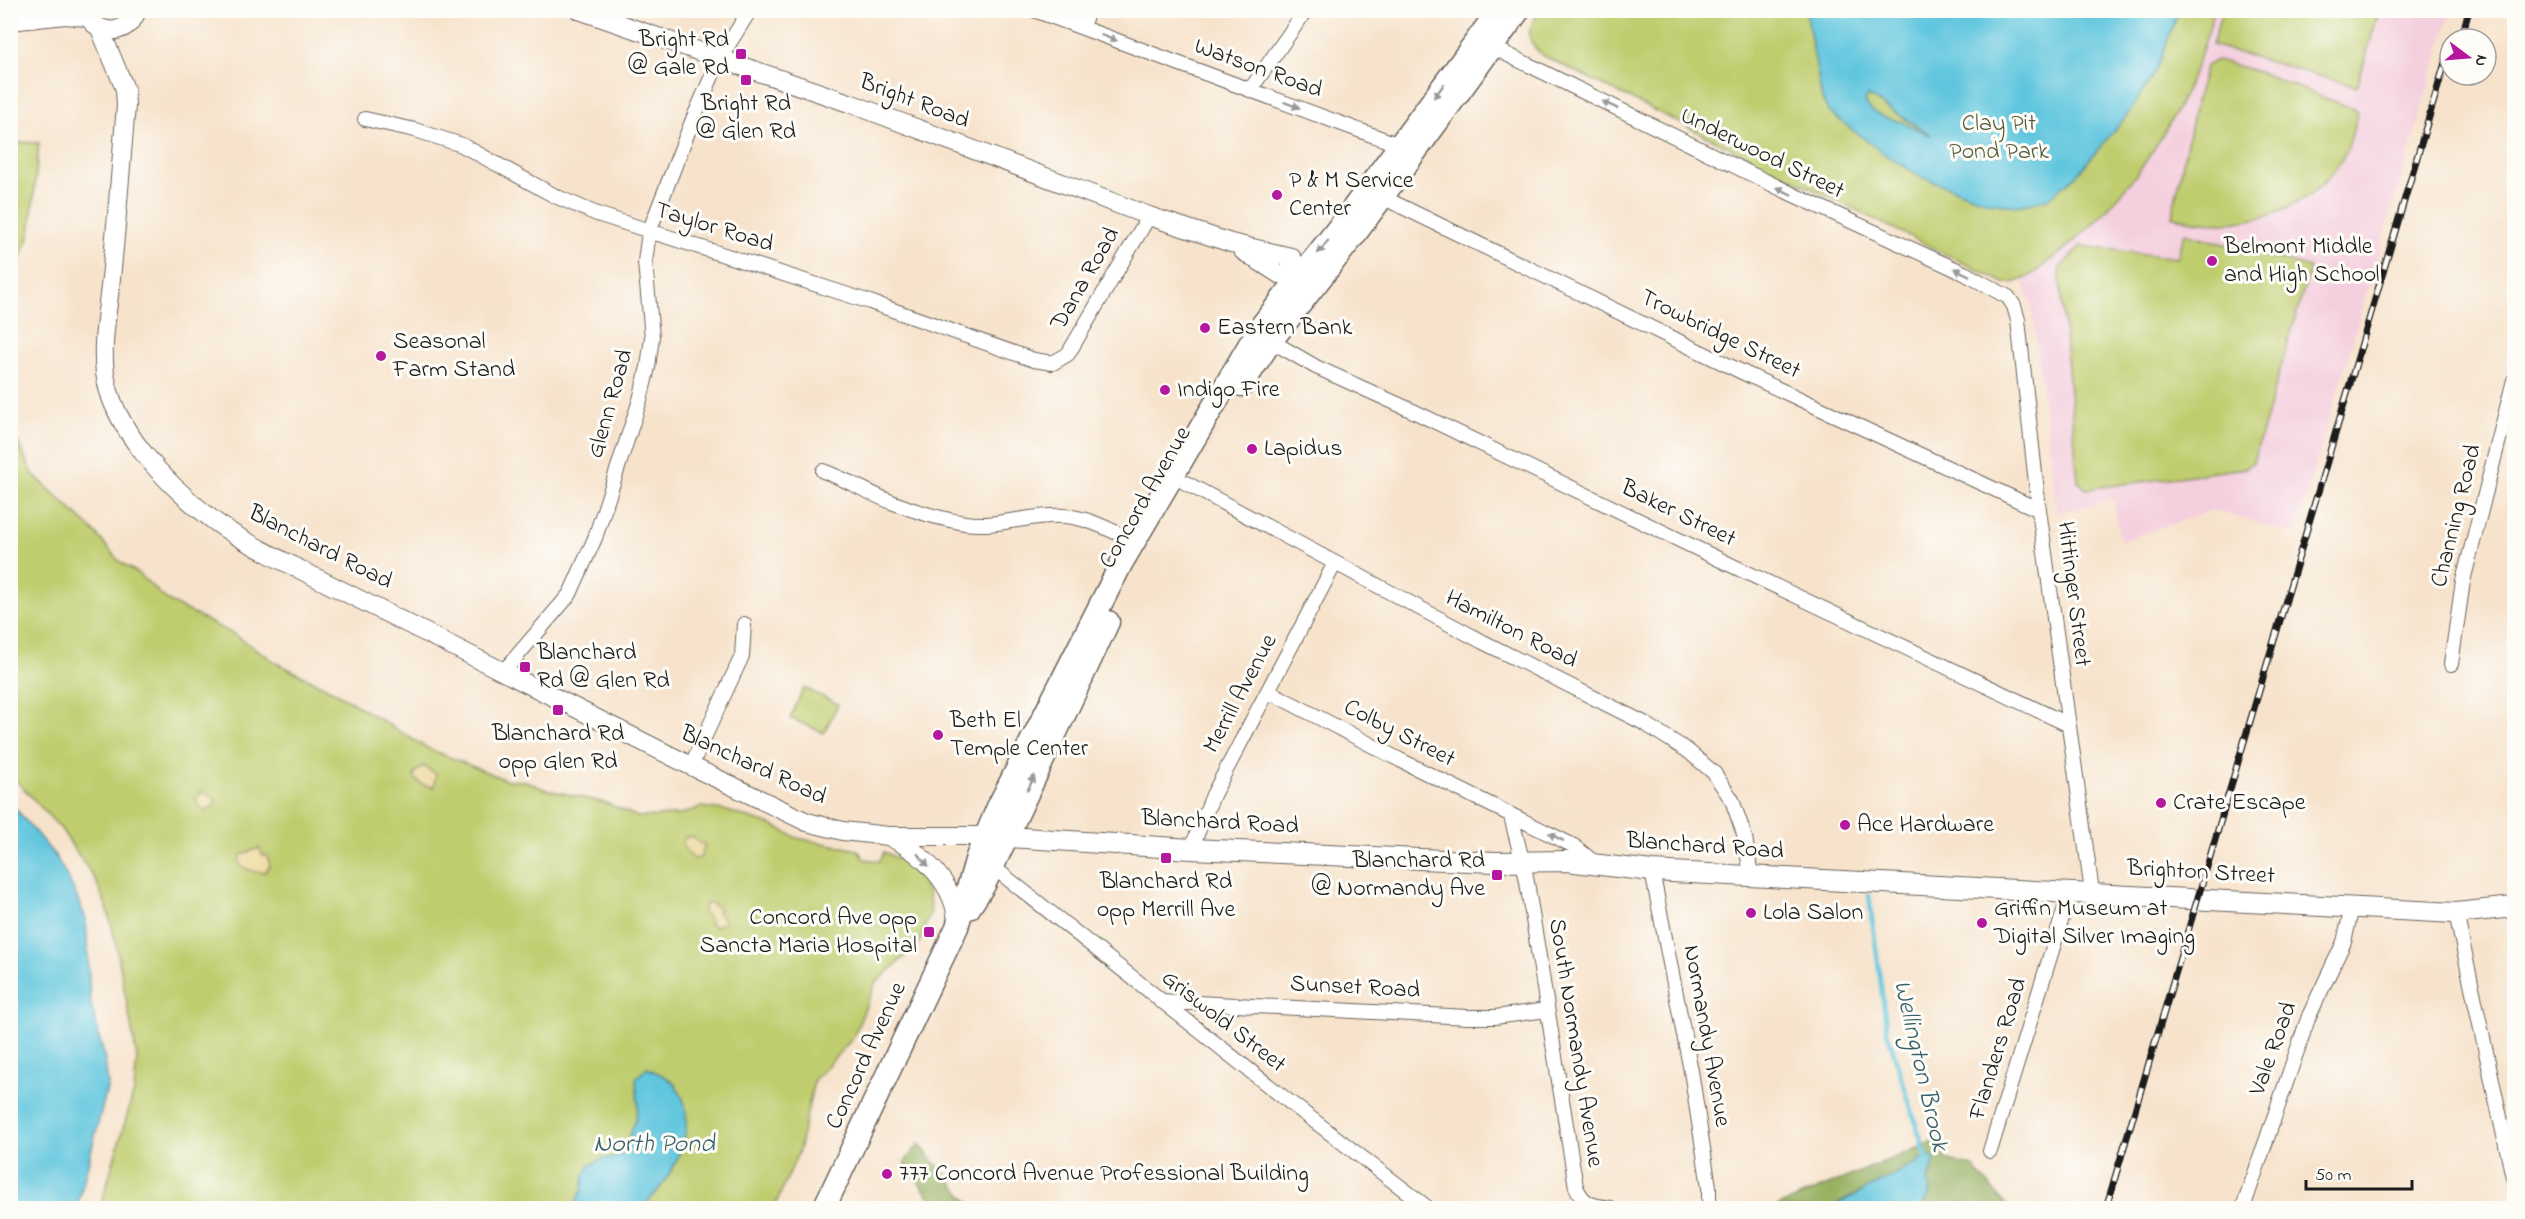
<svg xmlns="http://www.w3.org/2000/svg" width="2525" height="1219" font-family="'Indie Flower',sans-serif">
  <rect width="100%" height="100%" fill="#fdfcf7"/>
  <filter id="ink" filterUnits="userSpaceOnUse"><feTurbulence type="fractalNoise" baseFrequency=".0167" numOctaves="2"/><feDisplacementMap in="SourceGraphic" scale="12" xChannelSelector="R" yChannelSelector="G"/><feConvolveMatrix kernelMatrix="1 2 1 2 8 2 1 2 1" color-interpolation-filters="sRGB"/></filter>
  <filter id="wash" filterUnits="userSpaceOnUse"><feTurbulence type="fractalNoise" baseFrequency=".008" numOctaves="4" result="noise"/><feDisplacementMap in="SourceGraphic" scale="24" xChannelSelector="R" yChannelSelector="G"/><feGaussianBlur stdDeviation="1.35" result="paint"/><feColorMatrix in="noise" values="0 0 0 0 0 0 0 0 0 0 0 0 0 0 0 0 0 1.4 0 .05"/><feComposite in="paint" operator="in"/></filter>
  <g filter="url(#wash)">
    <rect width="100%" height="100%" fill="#f7e3cc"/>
    <path fill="#f4cfde" d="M 2214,11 L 2451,11 L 2295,534 L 2214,510 L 2120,541 L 2114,499 L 2057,513 L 2032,308 L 2023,280 L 2074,242 L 2119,198 L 2165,133 L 2183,100 L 2199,61 Z"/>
    <path fill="#bfcd6e" stroke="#6e7445" stroke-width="1.5" d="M 1540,10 L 2214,11 C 2188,110 2134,197 2052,259 C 2037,270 2023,285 2004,283 L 1544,56 C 1524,42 1527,28 1540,10 Z
      M 2222,11 L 2222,10 L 2379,11 L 2357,87 L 2212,45 Z
      M 2217,60 L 2262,73 L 2358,111 C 2355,123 2352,136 2348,147 C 2320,213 2235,236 2172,216 L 2194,109 L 2206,66 Z
      M 11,142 L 39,143 L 30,235 L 11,280 Z
      M 2185,233 L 2310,268 L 2253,462 L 2246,468 L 2086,489 L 2078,481 L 2059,269 L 2081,246 L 2177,258 Z
      M 11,428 L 33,474 L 92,529 L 119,561 L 139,574 L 168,601 L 235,635 L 277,663 L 333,691 L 427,748 L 506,780 L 526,781 L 544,789 L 606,803 L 638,817 L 679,815 L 701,807 L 724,810 L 774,826 L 797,838 L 858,850 L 864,859 L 880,861 L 884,852 L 908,863 L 918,874 L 928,893 L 931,911 L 919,943 L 875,984 L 853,1038 L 814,1080 L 799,1151 L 774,1208 L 100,1208 L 134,1091 L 137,1058 L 115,939 L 106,905 L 95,879 L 61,829 L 11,775 Z
      M 804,688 L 838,704 L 824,733 L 790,718 Z"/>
    <path fill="#97b061" stroke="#5a663e" stroke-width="1.5" d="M 1939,1139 L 1946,1159 L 1973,1167 L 2009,1208 L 1970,1208 L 1963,1203 L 1954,1208 L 1921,1208 L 1930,1193 L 1928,1179 L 1933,1171 L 1926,1156 L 1915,1164 L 1830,1208 L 1773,1208 Z
      M 919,1144 L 971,1205 L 971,1208 L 938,1208 L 904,1163 Z"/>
    <path fill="#eeda9e" stroke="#857b5d" stroke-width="1.5" d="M 423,766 L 436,774 L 434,787 L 423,785 L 414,778 L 415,773 Z
      M 201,792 L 205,792 L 215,799 L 214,806 L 207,810 L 203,810 L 196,802 L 197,796 L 200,796 Z
      M 686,837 L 694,837 L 696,841 L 705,845 L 700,858 L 693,859 L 684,848 L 683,841 Z
      M 259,848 L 263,855 L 267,856 L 270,866 L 265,872 C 257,873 244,870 239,863 L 241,855 Z
      M 710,903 L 719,908 L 717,912 C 720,916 725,916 724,924 L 719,924 L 715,927 L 710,924 L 709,918 L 703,912 L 705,904 Z"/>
    <path fill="#60c6de" stroke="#3e717d" stroke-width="1.5" fill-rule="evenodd" d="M 1806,11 L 1806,10 L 2179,11 L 2155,73 L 2128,114 L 2075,177 L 2047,199 L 2029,204 L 2016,206 L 1989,202 L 1921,177 L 1884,154 L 1829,112 L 1822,99 ZM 1868,96 L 1930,134 L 1930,135 C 1923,132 1915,128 1907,124 C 1890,117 1874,119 1865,101 Z
      M 11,803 L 56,857 L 72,886 L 86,919 L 90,999 L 105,1061 L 108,1084 L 77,1208 L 11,1208 Z
      M 647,1068 C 655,1072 670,1077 675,1085 C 704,1122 672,1182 641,1208 L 573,1208 L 582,1190 L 584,1176 L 590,1165 L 603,1158 L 615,1158 L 623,1152 L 635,1122 L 638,1106 L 636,1078 Z
      M 1926,1156 L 1932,1156 L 1935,1162 L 1928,1179 L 1930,1193 L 1921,1208 L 1830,1208 L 1915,1164 Z"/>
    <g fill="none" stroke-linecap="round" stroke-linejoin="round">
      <path stroke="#60c6de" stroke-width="4.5" d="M 1869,895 L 1887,1031 L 1926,1156 L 1925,1161"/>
    </g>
  </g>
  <g filter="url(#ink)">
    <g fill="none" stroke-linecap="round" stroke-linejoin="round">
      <defs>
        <path id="minor" d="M 1034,10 L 1399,145
          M 1082,27 L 1088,10
          M 1492,47 L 1796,196 L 1964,273 L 2008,297 L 2014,306 L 2018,320 L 2039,510 L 2092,892
          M 1250,90 L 1306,10
          M 365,119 L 415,130 L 462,145 L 555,196 L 597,214 L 870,302 L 1034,360 L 1053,363 L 1068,354 L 1149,216
          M 1382,197 L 1746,374 L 2039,510
          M 1271,341 L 1316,367 L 1413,411 L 1735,567 L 2067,724
          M 823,471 C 848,480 870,494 894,503 C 917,512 941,519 965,523 C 999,528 1033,513 1065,516 C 1089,518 1112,531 1134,541
          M 1184,482 L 1483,642 L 1644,723 L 1688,751 L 1714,773 L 1732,800 L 1745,837 L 1751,876
          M 2451,664 L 2463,581 L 2514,380
          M 504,671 L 570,594 L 595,538 L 640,400 L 648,367 L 652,337 L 645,262 L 649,232 L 693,119 L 720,58 L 750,10
          M 1268,691 L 1400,760 L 1574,846 L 1597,865
          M 691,766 L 742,656 L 744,624
          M 1511,816 L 1526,876 L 1576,1187 C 1584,1205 1593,1206 1611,1208
          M 1191,849 L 1213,795 L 1335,563
          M 993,867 L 1283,1097 L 1428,1208
          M 1652,871 L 1691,1071 L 1709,1187 L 1709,1205 L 1707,1208
          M 2456,913 L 2514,1182
          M 1160,1001 L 1468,1017 L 1495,1017 L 1547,1010
          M 1990,1151 L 2070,892
          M 2243,1208 L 2309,1016 L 2344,942 L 2352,907"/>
        <path id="tertiary" d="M 579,10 L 852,104 L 1149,216 L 1231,243 L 1291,257 L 1302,273
          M 10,21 L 65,15 L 88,17
          M 92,22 C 108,37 130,31 137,10
          M 100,29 L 125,89 L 126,106 C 121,163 117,221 111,278 C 108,309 101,341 105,373 C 112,429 167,484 209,517 C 232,535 258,548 283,561 L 691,766 L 807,822 L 843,831 L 888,836 L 986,836
          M 1243,251 L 1279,274 L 1302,273
          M 890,837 C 922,852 957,886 957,924"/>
        <path id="secondary" d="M 993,836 L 1191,849 L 1420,859 L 1495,862 L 1566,861 L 1652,871 L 2456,913 L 2514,907"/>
        <path id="primary" d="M 1242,385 L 1271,341 L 1353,237 L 1519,10
          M 969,908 L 984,885 L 1108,622
          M 824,1208 L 957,927 L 977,857 L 998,807 L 1121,564 L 1258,330 L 1343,222 L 1499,10"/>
      </defs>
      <use href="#minor" stroke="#69625a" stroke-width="16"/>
      <use href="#tertiary" stroke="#69625a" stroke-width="20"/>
      <use href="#secondary" stroke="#69625a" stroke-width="22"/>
      <use href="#primary" stroke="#69625a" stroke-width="25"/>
      <use href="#minor" stroke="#fff" stroke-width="14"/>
      <use href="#tertiary" stroke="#fff" stroke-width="18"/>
      <use href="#secondary" stroke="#fff" stroke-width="20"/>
      <use href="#primary" stroke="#fff" stroke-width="22"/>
      <defs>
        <path id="rail" d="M 2461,39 L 2469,10
          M 2106,1208 L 2450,46"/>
      </defs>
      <use href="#rail" stroke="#1c1c1c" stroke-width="7"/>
      <use href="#rail" stroke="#fdfcf7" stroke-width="4.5" stroke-dasharray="14" stroke-linecap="butt"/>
    </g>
    <defs><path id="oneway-solid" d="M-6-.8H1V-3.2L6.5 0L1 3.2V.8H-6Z" transform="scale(1.5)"/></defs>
    <g fill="#999">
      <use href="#oneway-solid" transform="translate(1109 38) rotate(20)"/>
      <use href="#oneway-solid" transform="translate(1439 91) rotate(127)"/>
      <use href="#oneway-solid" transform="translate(1292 105) rotate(21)"/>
      <use href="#oneway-solid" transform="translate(1610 105) rotate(-154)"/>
      <use href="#oneway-solid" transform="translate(1784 191) rotate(-154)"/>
      <use href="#oneway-solid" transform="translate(1323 247) rotate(129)"/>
      <use href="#oneway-solid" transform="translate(1962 272) rotate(-154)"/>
      <use href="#oneway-solid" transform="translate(1031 783) rotate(-65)"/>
      <use href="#oneway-solid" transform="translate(1556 837) rotate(-153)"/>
      <use href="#oneway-solid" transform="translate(923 860) rotate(48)"/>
    </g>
  </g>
  <g fill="#b5179e" stroke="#fdfcf7" stroke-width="2">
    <rect x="735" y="48" width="12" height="12" rx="3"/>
    <rect x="740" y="74" width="12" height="12" rx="3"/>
    <circle cx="1277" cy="195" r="6"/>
    <circle cx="2212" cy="261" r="6"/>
    <circle cx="1205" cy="328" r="6"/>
    <circle cx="381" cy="356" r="6"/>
    <circle cx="1165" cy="390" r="6"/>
    <circle cx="1252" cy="449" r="6"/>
    <rect x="519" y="661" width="12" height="12" rx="3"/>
    <rect x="552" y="704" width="12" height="12" rx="3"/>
    <circle cx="938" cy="735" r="6"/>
    <circle cx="2161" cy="803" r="6"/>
    <circle cx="1845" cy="825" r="6"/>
    <rect x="1160" y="852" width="12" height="12" rx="3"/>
    <rect x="1491" y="869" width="12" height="12" rx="3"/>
    <circle cx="1751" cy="913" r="6"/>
    <circle cx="1982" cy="923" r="6"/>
    <rect x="923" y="926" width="12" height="12" rx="3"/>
    <circle cx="887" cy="1174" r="6"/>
  </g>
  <g text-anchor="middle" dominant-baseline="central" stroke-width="6" stroke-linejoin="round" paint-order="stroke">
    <g font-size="24" fill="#1c1c1c" stroke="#fdfcf7" text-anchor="start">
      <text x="729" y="40" text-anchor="end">Bright Rd<tspan x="729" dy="28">@ Gale Rd</tspan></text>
      <text x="746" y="104" text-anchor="middle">Bright Rd<tspan x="746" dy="28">@ Glen Rd</tspan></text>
      <text x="1289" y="181">P &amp; M Service<tspan x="1289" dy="28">Center</tspan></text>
      <text x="2224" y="247">Belmont Middle<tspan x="2224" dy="28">and High School</tspan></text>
      <text x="1217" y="328">Eastern Bank</text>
      <text x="393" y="342">Seasonal<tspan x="393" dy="28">Farm Stand</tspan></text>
      <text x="1177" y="390">Indigo Fire</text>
      <text x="1264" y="449">Lapidus</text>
      <text x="537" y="653">Blanchard<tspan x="537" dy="28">Rd @ Glen Rd</tspan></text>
      <text x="950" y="721">Beth El<tspan x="950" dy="28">Temple Center</tspan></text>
      <text x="558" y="734" text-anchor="middle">Blanchard Rd<tspan x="558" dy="28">opp Glen Rd</tspan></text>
      <text x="2173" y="803">Crate Escape</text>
      <text x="1857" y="825">Ace Hardware</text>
      <text x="1485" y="861" text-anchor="end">Blanchard Rd<tspan x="1485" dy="28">@ Normandy Ave</tspan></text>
      <text x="1166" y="882" text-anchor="middle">Blanchard Rd<tspan x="1166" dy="28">opp Merrill Ave</tspan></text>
      <text x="1994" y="909">Griffin Museum at<tspan x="1994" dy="28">Digital Silver Imaging</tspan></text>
      <text x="1763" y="913">Lola Salon</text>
      <text x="917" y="918" text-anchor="end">Concord Ave opp<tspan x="917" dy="28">Sancta Maria Hospital</tspan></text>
      <text x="899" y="1174">777 Concord Avenue Professional Building</text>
    </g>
    <g font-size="24" fill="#1c1c1c" stroke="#fdfcf7">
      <text transform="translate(1258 69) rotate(20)">Watson Road</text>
      <text transform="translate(914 102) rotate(21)">Bright Road</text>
      <text transform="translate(1762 154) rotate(26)">Underwood Street</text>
      <text transform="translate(714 228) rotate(17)">Taylor Road</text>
      <text transform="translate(1086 279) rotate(-60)">Dana Road</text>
      <text transform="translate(1720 335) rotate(26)">Trowbridge Street</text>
      <text transform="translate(611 404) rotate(-74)">Glenn Road</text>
      <text transform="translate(1146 498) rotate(-60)">Concord Avenue</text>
      <text transform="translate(1678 514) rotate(26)">Baker Street</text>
      <text transform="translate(2457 516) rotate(-76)">Channing Road</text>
      <text transform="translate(320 548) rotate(27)">Blanchard Road</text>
      <text transform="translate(2073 594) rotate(83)">Hittinger Street</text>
      <text transform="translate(1511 630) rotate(27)">Hamilton Road</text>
      <text transform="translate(1241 694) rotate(-62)">Merrill Avenue</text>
      <text transform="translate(1399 734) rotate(27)">Colby Street</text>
      <text transform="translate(753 766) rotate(25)">Blanchard Road</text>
      <text transform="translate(1220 823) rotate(3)">Blanchard Road</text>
      <text transform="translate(1705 847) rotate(4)">Blanchard Road</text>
      <text transform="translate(2201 873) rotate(3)">Brighton Street</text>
      <text transform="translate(1355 988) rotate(3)">Sunset Road</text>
      <text transform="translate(1223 1022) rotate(38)">Griswold Street</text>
      <text transform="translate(1706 1036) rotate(80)">Normandy Avenue</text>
      <text transform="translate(1575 1043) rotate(81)">South Normandy Avenue</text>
      <text transform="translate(1999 1049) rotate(-73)">Flanders Road</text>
      <text transform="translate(2274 1049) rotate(-70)">Vale Road</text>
      <text transform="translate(867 1056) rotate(-65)">Concord Avenue</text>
    </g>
    <g font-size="24" fill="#555a39" stroke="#fdfcf7">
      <text x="1999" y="124">Clay Pit<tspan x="1999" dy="28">Pond Park</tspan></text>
    </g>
    <g font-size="26" font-style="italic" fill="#37606a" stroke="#fdfcf7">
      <text transform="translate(1920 1066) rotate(77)">Wellington Brook</text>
      <text x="654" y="1145">North Pond</text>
    </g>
  </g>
  <rect width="2525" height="1219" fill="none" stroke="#fdfcf7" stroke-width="36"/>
  <g transform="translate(2468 57) rotate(106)"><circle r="28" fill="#fdfcf7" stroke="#a3a29f" stroke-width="1.5"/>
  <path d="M0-4.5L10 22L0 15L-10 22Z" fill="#b5179e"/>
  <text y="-9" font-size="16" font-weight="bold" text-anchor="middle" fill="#1c1c1c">N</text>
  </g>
  <path d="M2306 1180v9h106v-9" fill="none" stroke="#1c1c1c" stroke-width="3"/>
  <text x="2315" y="1180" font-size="18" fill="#1c1c1c" stroke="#fdfcf7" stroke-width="4.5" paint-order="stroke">50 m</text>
</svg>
